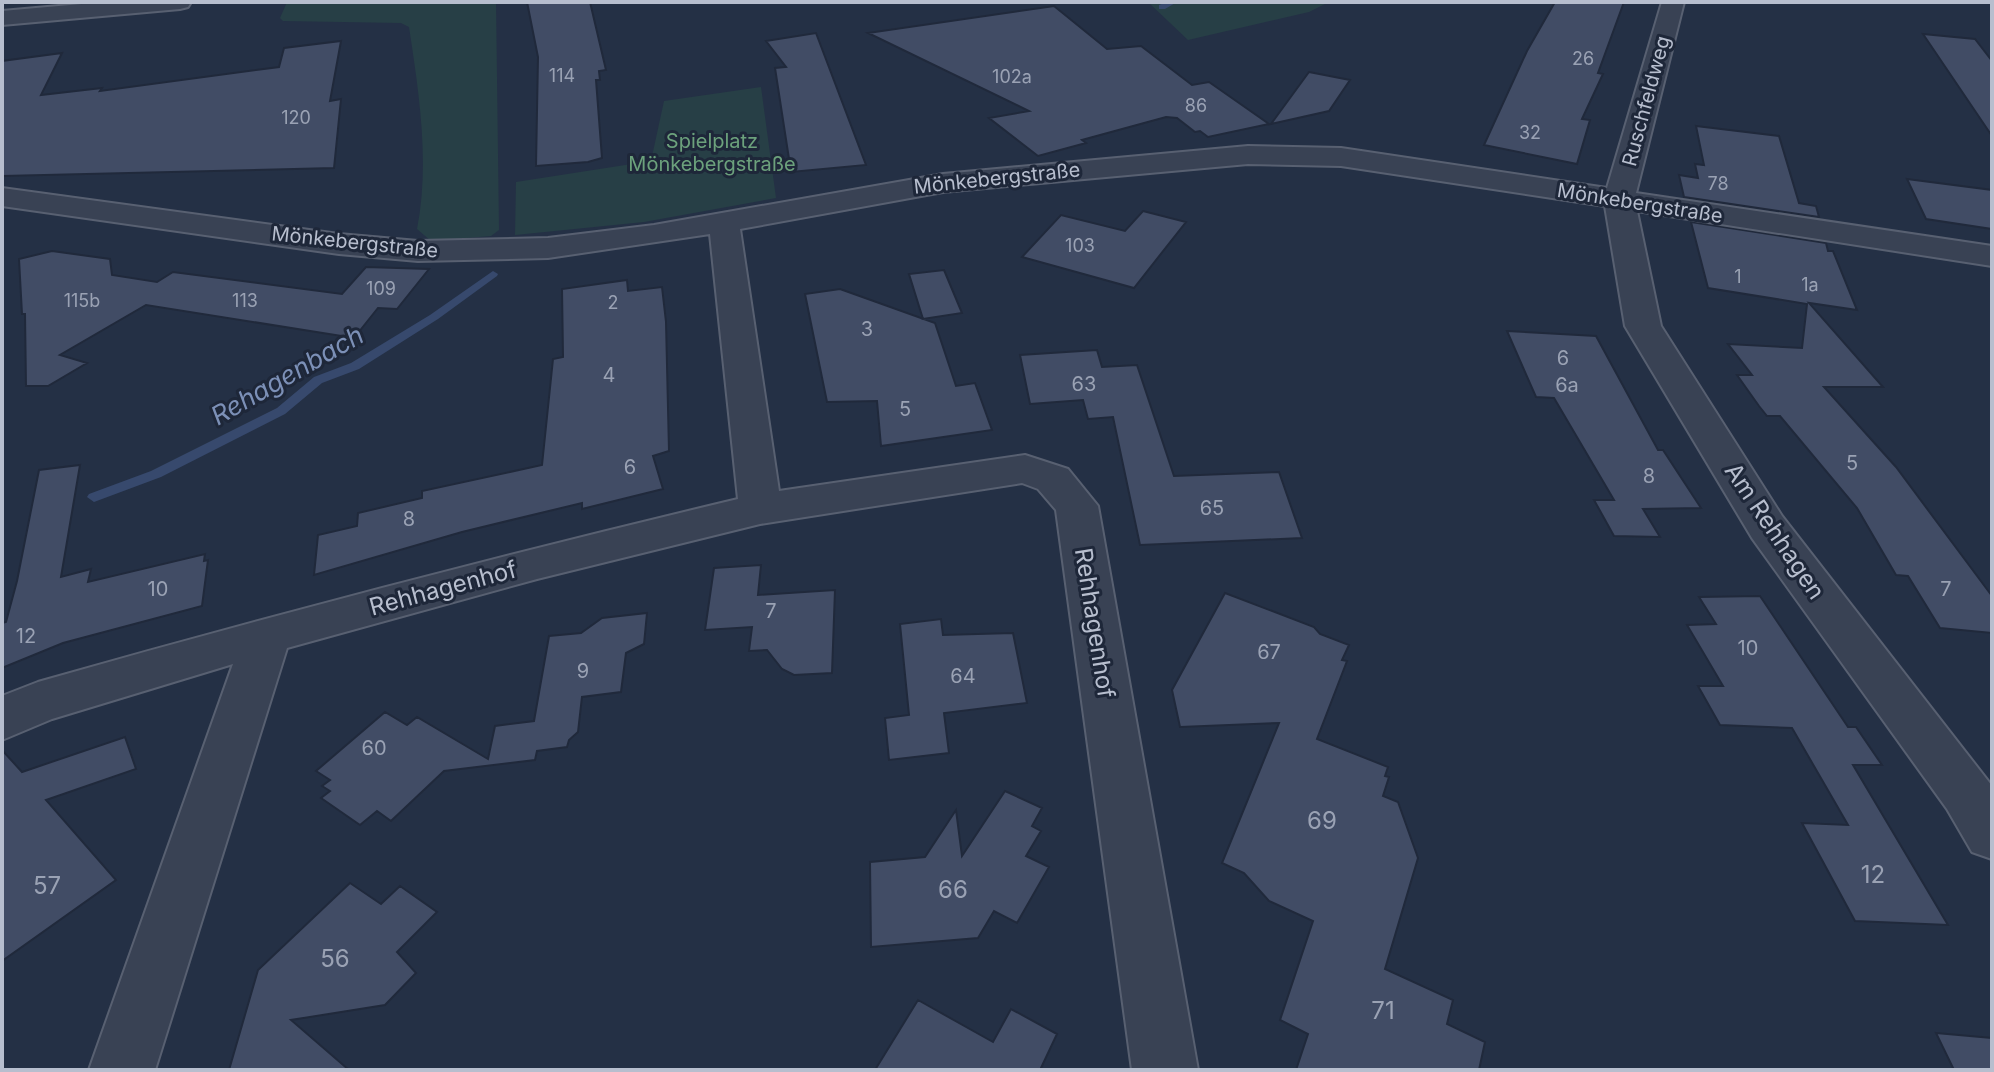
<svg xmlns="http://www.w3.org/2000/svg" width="1994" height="1072" font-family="Inter,sans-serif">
  <rect width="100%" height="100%" fill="#243045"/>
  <path fill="#273f46" d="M 287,2 L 496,2 L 499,230 L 491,236 L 431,241 L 417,229 C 430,163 419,93 409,27 L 401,23 L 283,21 L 280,18 Z
    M 1148,2 L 1329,2 L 1309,12 L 1188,40 Z
    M 761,87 L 776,198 L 644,222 L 515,235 L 516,182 L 651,161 L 664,101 Z"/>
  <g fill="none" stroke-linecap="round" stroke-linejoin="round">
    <path fill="#37496d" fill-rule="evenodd" d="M 1167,2 L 1177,2 L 1165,9 L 1159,9 L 1159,5 Z
      M 493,271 L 498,274 L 497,276 L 438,319 L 359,369 L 322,383 L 285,414 L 161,477 L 94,502 L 87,497 L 89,494 L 151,471 L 277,408 L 314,377 L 351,363 L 430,315 Z"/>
  </g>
  <path fill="#414c65" stroke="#20293b" stroke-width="2" d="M 527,2 L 590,2 L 606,70 L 599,71 L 600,80 L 596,80 L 602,158 L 588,162 L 536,166 L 538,57 Z
    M 1555,2 L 1624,2 L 1598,73 L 1603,74 L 1582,119 L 1590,120 L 1577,164 L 1484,145 L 1527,51 Z
    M 1054,6 L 1107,49 L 1141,46 L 1192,85 L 1209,82 L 1269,124 L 1208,137 L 1200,131 L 1195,132 L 1177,118 L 1166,117 L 1082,140 L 1086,143 L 1038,156 L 989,118 L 1029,111 L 868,33 Z
    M 816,33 L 866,165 L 791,172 L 775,68 L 786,67 L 766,41 Z
    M 1923,34 L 1975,39 L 1992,61 L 1992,136 Z
    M 341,41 L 330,101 L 341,99 L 334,168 L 2,176 L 2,61 L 62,53 L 41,95 L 102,88 L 100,91 L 279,67 L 284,48 Z
    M 1309,72 L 1350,80 L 1329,111 L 1271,124 Z
    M 1696,126 L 1779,136 L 1799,203 L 1816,206 L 1819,217 L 1684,197 L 1679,175 L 1698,178 L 1695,164 L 1704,165 Z
    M 1907,179 L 1992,190 L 1992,229 L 1926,219 Z
    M 1143,211 L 1186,222 L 1134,288 L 1022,257 L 1061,215 L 1125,231 Z
    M 1691,222 L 1826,243 L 1828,251 L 1833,251 L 1857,310 L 1809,303 L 1883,387 L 1824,387 L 1896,467 L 1992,596 L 1992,633 L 1940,628 L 1908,576 L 1896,575 L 1857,508 L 1780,416 L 1767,416 L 1759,406 L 1737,375 L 1752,375 L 1728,344 L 1802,348 L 1807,304 L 1708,288 Z
    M 52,251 L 110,259 L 112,275 L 157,282 L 173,272 L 342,294 L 366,267 L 429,269 L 397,309 L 378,308 L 354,338 L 146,305 L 60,355 L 87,363 L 48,386 L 26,386 L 25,314 L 22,314 L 19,259 Z
    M 944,270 L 962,313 L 923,319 L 909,274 Z
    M 627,280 L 628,291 L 662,287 L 666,322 L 669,451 L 653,456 L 663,489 L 582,509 L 582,503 L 462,532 L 314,575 L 318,535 L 357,526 L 358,513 L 422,498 L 422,491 L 542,465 L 553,359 L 563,357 L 562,289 Z
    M 840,289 L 935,323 L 956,386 L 975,383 L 992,430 L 881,446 L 877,401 L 827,402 L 805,294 Z
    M 1507,331 L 1596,336 L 1658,450 L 1663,450 L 1701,508 L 1643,509 L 1660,537 L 1614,536 L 1594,500 L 1614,500 L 1554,398 L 1536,397 Z
    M 1097,350 L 1102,367 L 1137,365 L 1174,476 L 1279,472 L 1302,538 L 1140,545 L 1113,417 L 1088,419 L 1083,400 L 1030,404 L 1020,355 Z
    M 80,465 L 61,577 L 91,569 L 88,582 L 205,554 L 204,561 L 208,560 L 202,606 L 63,643 L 2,668 L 2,623 L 6,622 L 17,581 L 39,470 Z
    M 761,565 L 758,595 L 835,590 L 832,673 L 794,675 L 782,669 L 767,650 L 749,651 L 752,627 L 705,630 L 714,568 Z
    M 1225,593 L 1314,627 L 1320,634 L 1349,645 L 1342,660 L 1347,661 L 1317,739 L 1388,767 L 1385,776 L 1389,777 L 1383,796 L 1398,802 L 1418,858 L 1385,969 L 1453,1000 L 1447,1024 L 1485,1042 L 1479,1070 L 1296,1070 L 1308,1034 L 1280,1020 L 1313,921 L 1269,901 L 1244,873 L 1222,863 L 1279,723 L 1180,727 L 1172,690 Z
    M 1760,596 L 1848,727 L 1856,727 L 1882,765 L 1853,765 L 1948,925 L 1855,921 L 1802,823 L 1848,825 L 1792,728 L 1720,725 L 1698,686 L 1723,686 L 1687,625 L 1716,624 L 1699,597 Z
    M 647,613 L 644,644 L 626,653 L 621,692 L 582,697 L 578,732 L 569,740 L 567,747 L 537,751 L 535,760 L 444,771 L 391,821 L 377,811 L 360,825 L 321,798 L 330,791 L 322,786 L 330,780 L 316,771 L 385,712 L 407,725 L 417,717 L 488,759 L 495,726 L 534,721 L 549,636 L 581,633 L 602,618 Z
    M 941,619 L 943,635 L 1013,633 L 1027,703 L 944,713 L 949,753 L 889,760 L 885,718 L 909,715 L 900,624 Z
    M 125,737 L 136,769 L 46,800 L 116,880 L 2,961 L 2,750 L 22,772 Z
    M 1005,791 L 1042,808 L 1032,826 L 1041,831 L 1026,856 L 1049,867 L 1017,923 L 994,911 L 978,938 L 871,947 L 870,862 L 925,857 L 956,810 L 962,856 Z
    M 350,883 L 381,904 L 400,886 L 437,912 L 397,952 L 416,973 L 385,1005 L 291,1020 L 349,1070 L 229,1070 L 258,970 Z
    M 918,1000 L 993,1042 L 1011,1009 L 1057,1034 L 1041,1068 L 1044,1070 L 875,1070 Z
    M 1936,1033 L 1992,1038 L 1992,1070 L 1954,1070 Z"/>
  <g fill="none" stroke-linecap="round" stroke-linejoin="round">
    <defs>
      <path id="street" d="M 104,2 L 191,2 L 188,7 L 180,9 L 2,25 L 2,11 Z
        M 1662,2 L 1684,2 L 1636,193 L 1992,246 L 1992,266 L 1637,211 L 1661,326 L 1782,516 L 1992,786 L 1992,859 L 1972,852 L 1947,809 L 1752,538 L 1625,326 L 1605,206 L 1341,166 L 1248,164 L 943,192 L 740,229 L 779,491 L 1025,455 L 1068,469 L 1098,506 L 1198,1070 L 1132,1070 L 1056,510 L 1038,489 L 1022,483 L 760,524 L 537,579 L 287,648 L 155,1070 L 89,1070 L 233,664 L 52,719 L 2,740 L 2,696 L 38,682 C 270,616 503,555 738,499 L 710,234 L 548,258 L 418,261 L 339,254 L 2,206 L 2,188 L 339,234 L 418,241 L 548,238 L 654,225 L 943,174 L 1248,146 L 1341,148 L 1607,188 Z"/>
    </defs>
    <use href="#street" stroke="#586071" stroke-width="4"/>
    <use href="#street" fill="#394254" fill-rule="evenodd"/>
  </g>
  <g text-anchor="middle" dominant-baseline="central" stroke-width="6" stroke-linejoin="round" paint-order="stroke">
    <g font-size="18" fill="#9aa2b4">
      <text x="1583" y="58">26</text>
      <text x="562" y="75">114</text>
      <text x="1012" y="76">102a</text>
      <text x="1196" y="105">86</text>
      <text x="296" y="117">120</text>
      <text x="1530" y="132">32</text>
      <text x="1718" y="183">78</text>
      <text x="1080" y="245">103</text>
      <text x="1738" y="276">1</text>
      <text x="1810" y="284">1a</text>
      <text x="381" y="288">109</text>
      <text x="82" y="300">115b</text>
      <text x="245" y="300">113</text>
      <text x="613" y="302">2</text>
    </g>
    <g font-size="20" fill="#b7bece" stroke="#1e2739">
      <text transform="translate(1646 101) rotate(-75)">Ruschfeldweg</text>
      <text transform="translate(997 178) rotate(-6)">Mönkebergstraße</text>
      <text transform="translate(1640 203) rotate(9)">Mönkebergstraße</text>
      <text transform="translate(355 242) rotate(6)">Mönkebergstraße</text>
    </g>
    <g font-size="20" fill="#6ca17c" stroke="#1e2739">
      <text x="712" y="141">Spielplatz<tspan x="712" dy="23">Mönkebergstraße</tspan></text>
    </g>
    <g font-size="20" fill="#9aa2b4">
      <text x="867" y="329">3</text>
      <text x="1563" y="358">6</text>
      <text x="609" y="375">4</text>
      <text x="1084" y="384">63</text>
      <text x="1567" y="385">6a</text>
      <text x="905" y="409">5</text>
      <text x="1852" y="463">5</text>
      <text x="630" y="467">6</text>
      <text x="1649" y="476">8</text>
      <text x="1212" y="508">65</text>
      <text x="409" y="519">8</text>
      <text x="158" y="589">10</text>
      <text x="1946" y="589">7</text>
      <text x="771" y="611">7</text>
      <text x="26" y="636">12</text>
      <text x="1748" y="648">10</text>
      <text x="1269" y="652">67</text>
      <text x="583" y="671">9</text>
      <text x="963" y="676">64</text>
      <text x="374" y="748">60</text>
    </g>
    <g font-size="24" fill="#b7bece" stroke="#1e2739">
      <text transform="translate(1775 531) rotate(56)">Am Rehhagen</text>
      <text transform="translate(443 588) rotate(-15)">Rehhagenhof</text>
      <text transform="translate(1095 623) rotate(81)">Rehhagenhof</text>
    </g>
    <g font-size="24" fill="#9aa2b4">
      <text x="1322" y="820">69</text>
      <text x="1873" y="874">12</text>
      <text x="47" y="885">57</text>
      <text x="953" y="889">66</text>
      <text x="335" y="958">56</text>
      <text x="1383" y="1010">71</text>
    </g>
    <g font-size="26" font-style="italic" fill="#7c90b7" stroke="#1e2739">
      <text transform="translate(287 375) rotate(-30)">Rehagenbach</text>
    </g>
  </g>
  <rect width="1994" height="1072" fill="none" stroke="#b7bece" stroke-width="8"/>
</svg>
